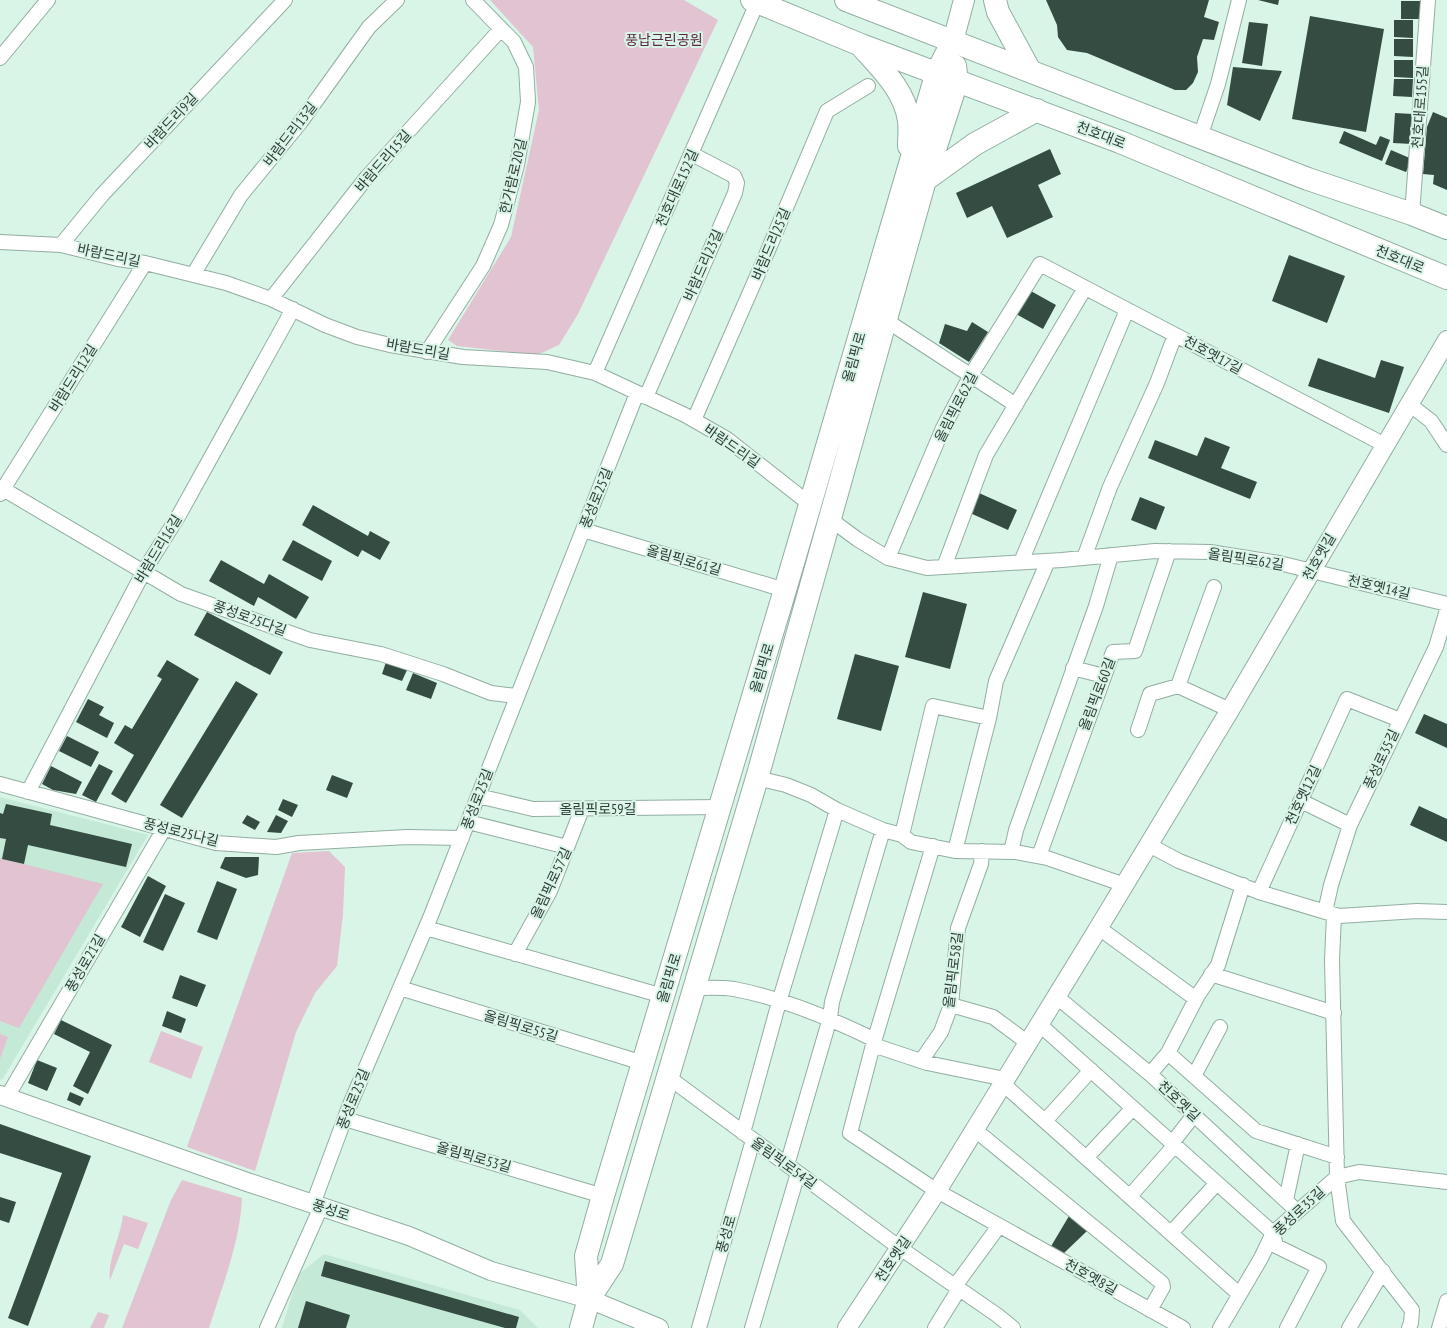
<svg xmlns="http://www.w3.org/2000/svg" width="1447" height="1328" font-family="'PT Sans Narrow','Noto Sans KR',sans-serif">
  <rect width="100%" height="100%" fill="#d8f5e7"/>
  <path fill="#c5e9d7" d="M 0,797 L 148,835 L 2,1080 L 0,1079 Z
    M 324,1254 L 520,1310 L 538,1328 L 282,1328 L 298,1275 Z"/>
  <path fill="#e1c3d1" d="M 490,0 L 684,0 L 718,20 L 578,314 L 559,345 L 537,355 L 457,346 L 448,340 L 511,237 L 539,110 L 533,47 Z
    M 329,851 L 345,867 L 343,914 L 337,966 L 315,993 L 296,1032 L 255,1171 L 187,1147 L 292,853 Z
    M 0,858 L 103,884 L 19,1028 L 0,1021 Z
    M 161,1031 L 203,1047 L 191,1079 L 149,1062 Z
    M 0,1034 L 8,1037 L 0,1059 Z
    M 182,1180 L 242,1198 C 240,1243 222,1286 209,1328 L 122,1328 L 171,1200 Z
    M 123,1215 L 148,1223 L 138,1249 L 124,1244 L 110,1280 C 107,1260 121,1236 123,1215 Z
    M 98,1312 L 109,1315 L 104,1328 L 90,1328 Z"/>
  <path fill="#344c41" d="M 1046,0 L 1209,0 L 1204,17 L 1219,22 L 1214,40 L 1203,39 L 1197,57 L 1198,72 L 1193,83 L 1186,90 L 1175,90 L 1087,53 L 1067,50 L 1058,37 L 1057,25 Z
    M 1258,0 L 1279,0 L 1278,5 Z
    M 1401,1 L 1420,1 L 1420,19 L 1401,19 Z
    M 1310,16 L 1384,29 L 1366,132 L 1292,119 Z
    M 1394,20 L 1413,20 L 1413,38 L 1394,37 Z
    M 1249,22 L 1268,24 L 1262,66 L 1242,63 Z
    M 1394,39 L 1413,39 L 1413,57 L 1394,56 Z
    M 1394,60 L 1413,60 L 1413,78 L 1394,77 Z
    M 1233,67 L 1282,71 L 1260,121 L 1227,105 Z
    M 1394,79 L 1413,79 L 1412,97 L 1393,96 Z
    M 1433,112 L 1447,118 L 1447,190 L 1433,184 L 1434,175 L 1423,174 L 1427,127 Z
    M 1395,113 L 1413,114 L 1412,144 L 1393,143 Z
    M 1344,131 L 1376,145 L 1380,136 L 1390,140 L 1382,161 L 1339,143 Z
    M 1050,149 L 1061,174 L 1038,185 L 1053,217 L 1007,238 L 992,206 L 967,218 L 956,193 Z
    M 1391,150 L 1412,159 L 1406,172 L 1385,164 Z
    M 1289,255 L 1345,276 L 1327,323 L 1272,301 Z
    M 1029,290 L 1056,305 L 1043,329 L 1014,313 Z
    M 972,322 L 988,332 L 969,362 L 939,343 L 945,324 L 967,331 Z
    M 1318,358 L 1375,378 L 1381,360 L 1404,367 L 1389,413 L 1308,386 Z
    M 1205,437 L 1230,447 L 1221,468 L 1257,482 L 1250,499 L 1148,458 L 1155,440 L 1197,456 Z
    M 979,493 L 1017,510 L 1008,530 L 970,513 Z
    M 1140,497 L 1165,507 L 1156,530 L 1131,520 Z
    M 313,505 L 368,536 L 370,531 L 390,542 L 380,560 L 362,550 L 358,557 L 302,525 Z
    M 293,540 L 332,561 L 322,581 L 282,560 Z
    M 221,560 L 264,584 L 269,574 L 309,597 L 296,619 L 258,597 L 254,606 L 209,581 Z
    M 923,592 L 967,604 L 950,669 L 905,657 Z
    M 207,612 L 283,652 L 270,675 L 194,635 Z
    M 855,654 L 899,666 L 881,731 L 837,719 Z
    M 167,660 L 199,679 L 126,803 L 111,794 L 134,755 L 114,743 L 125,725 L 132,729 L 162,679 L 157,676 Z
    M 386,662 L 407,670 L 402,681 L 382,674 Z
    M 413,673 L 437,683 L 431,699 L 406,690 Z
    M 236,681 L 258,694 L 182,818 L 160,805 Z
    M 88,699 L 104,707 L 99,715 L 114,723 L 107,738 L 76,722 Z
    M 1424,714 L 1447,724 L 1447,748 L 1415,733 Z
    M 67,736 L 99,752 L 91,767 L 59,751 Z
    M 99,764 L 113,771 L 96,802 L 82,795 Z
    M 51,766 L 82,782 L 76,794 L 53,790 L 42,784 Z
    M 332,775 L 353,783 L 347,798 L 326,790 Z
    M 283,799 L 298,805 L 292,817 L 278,810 Z
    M 6,804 L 52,814 L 50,825 L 132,844 L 126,867 L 28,845 L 24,864 L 2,859 L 6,839 L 0,838 L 0,813 L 3,814 Z
    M 1419,806 L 1447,819 L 1447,842 L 1410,825 Z
    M 247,815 L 260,822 L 255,830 L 242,823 Z
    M 276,815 L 288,821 L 281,833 L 267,832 Z
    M 225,857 L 259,857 L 258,875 L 246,878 L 220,868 Z
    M 148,876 L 166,886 L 140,937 L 121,927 Z
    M 217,881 L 237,889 L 217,940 L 197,932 Z
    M 165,894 L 185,903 L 163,951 L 143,942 Z
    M 180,975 L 206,985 L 197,1007 L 172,998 Z
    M 167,1011 L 186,1019 L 181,1033 L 162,1026 Z
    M 61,1020 L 112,1045 L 88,1094 L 73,1086 L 90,1052 L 54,1034 Z
    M 37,1060 L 57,1068 L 47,1091 L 28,1083 Z
    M 70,1092 L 84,1098 L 80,1106 L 67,1100 Z
    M 0,1124 L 91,1156 L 28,1326 L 8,1318 L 62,1173 L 0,1153 Z
    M 0,1197 L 16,1202 L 9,1223 L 0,1220 Z
    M 1069,1216 L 1087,1231 L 1063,1254 L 1050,1248 Z
    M 325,1261 L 519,1317 L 516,1328 L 505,1328 L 321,1276 Z
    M 306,1301 L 350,1315 L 346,1328 L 298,1328 Z"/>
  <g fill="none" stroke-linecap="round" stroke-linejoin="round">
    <defs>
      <path id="minor" d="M 0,58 L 48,0
        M 1200,137 L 1218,84 L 1239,0
        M 1412,214 L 1428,0
        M 0,242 L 61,245 L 118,259 L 145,263 L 226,283 L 271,299 L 325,325 L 357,337 L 390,345 L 463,357 L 547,362 L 595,373 L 685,415 L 727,439 L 811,505
        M 61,245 L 102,195 L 285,0
        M 193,275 L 241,195 L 300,123 L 369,27 L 397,0
        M 271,299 L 367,177 L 501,29
        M 887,321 L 1016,405
        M 427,352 L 483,266 L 501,225 L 517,165 L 528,102 L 526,67 L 514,42 L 473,0
        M 595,373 L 757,3
        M 646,397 L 735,193 L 737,183 L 734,176 L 692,154
        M 1409,404 L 1431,421 L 1447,445
        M 694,420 L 761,267 L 827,111 L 868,86
        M 3,489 L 181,594 L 310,640 L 381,654 L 443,674 L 491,693 L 517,696
        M 0,494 L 145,263
        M 830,519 L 857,539 L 888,558 L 927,568 L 1062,560 L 1155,551 L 1210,552 L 1279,563 L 1447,604
        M 583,530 L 785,590
        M 888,558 L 943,428 L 971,375 L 1040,264 L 1385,445
        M 1084,558 L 1110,487 L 1157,383 L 1175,335
        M 1021,562 L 1127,310
        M 944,567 L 986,455 L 1085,288
        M 1214,587 L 1178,686 L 1230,710
        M 1073,668 L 1104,676
        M 1138,730 L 1150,694 L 1178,686
        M 757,778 L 786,785 L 811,795 L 837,810 L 883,830 L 902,835 L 911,842 L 955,851 L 1016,852 L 1047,858 L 1125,885
        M 0,784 L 216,843 L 276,847 L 299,843 L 407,837 L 462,838
        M 28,792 L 144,571 L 179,515 L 293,309
        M 478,796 L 533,809 L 720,807
        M 1301,801 L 1350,825
        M 468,822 L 567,847
        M 902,835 L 933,706 L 989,718
        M 1149,845 L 1179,861 L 1259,892 L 1339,916 L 1417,911 L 1447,912
        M 933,846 L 873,1045 L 850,1133 L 937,1191 L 1183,1328
        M 955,851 L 989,718 L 996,681 L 1048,561
        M 1011,852 L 1016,830 L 1096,606 L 1111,555
        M 1039,856 L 1113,652 L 1135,651 L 1169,551
        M 1259,892 L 1347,699 L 1400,720
        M 1325,912 L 1331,885 L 1350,825 L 1436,647 L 1447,610
        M 1334,915 L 1332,960 L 1337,1177 L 1343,1221 L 1412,1310 L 1411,1323 L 1409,1328
        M 426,928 L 663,996
        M 1099,928 L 1196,999
        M 515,954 L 550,891 L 582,809
        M 1211,974 L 1334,1013
        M 400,988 L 643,1063
        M 694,988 C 707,988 721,987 734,989 C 782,998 832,1019 875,1040
        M 1057,997 L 1150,1074 L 1297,1211
        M 951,1005 L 993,1017 L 1028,1043
        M 1039,1024 L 1273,1233 L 1276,1246 L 1319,1267 L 1287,1328
        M 873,1045 L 927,1063 L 1005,1079
        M 1168,1053 L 1256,1131 L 1337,1157
        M 921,1061 L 941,1032 L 951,1005 L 958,928 L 981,864 L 982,851
        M 1150,1074 L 1168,1053 L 1198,995 L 1218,965 L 1243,885
        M 1194,1076 L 1220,1027
        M 668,1077 L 900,1248 L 997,1315 L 1013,1328
        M 1002,1083 L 1239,1294
        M 7,1097 L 164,829
        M 345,1119 L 603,1196
        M 1045,1121 L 1091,1070
        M 974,1129 L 1162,1283 L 1163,1287 L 1150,1310
        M 743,1133 L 779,1002 L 837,810
        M 1172,1143 L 1194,1115
        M 1086,1158 L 1133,1108
        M 787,1165 L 830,1018 L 832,1002 L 883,830
        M 1130,1196 L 1175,1145
        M 1286,1200 L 1298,1144
        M 313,1204 L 349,1107 L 430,918 L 637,393
        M 1171,1233 L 1217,1183
        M 955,1286 L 999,1226
        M 267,1328 L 321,1207
        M 699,1328 L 753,1140
        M 752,1328 L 798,1173
        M 935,1328 L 959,1289
        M 1220,1328 L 1261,1258 L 1273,1233 L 1337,1177 L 1359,1172 L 1447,1182
        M 1349,1328 L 1383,1271
        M 1439,1328 L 1447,1301"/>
      <path id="tertiary" d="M 0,1095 L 247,1182 L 409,1236 L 491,1271 L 589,1299 L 659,1328
        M 847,1328 L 937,1191 L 1096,932 L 1230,710 L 1447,340"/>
      <path id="secondary" d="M 953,41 L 964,0"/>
      <path id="primary" d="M 752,0 L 861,45 L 1120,142 L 1447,278
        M 846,0 L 1308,179 L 1412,214 L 1447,228
        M 995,0 L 998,12 L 1030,71
        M 863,48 C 882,69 905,91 909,121 C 910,129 909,138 909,146
        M 928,171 L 957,81 L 955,66
        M 589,1299 L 612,1264 L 757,778 L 925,180 L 975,144 L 1037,110
        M 581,1328 L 589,1299 L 586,1256 L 603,1196 L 785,590 L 937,72 L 953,41"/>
    </defs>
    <use href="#minor" stroke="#92aea1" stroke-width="16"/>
    <use href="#tertiary" stroke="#92aea1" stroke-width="20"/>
    <use href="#secondary" stroke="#92aea1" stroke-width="22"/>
    <use href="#primary" stroke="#92aea1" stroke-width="24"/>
    <use href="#minor" stroke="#fff" stroke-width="14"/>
    <use href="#tertiary" stroke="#fff" stroke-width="18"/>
    <use href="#secondary" stroke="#fff" stroke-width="20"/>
    <use href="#primary" stroke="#fff" stroke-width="22"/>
  </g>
  <g text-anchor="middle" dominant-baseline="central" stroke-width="4" stroke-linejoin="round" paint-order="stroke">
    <g font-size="14" fill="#5c2543" stroke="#d8f5e7">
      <text x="664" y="40">풍납근린공원</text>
    </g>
    <g font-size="14" fill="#313c37" stroke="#d8f5e7">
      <text transform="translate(1420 107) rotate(-86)">천호대로155길</text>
      <text transform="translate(171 121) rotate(-47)">바람드리9길</text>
      <text transform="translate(290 134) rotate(-52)">바람드리13길</text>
      <text transform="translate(1101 135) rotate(21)">천호대로</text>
      <text transform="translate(383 161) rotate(-49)">바람드리15길</text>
      <text transform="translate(513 176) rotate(-77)">한가람로20길</text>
      <text transform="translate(677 188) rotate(-66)">천호대로152길</text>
      <text transform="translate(771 244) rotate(-67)">바람드리25길</text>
      <text transform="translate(109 255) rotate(12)">바람드리길</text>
      <text transform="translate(1400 259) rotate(22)">천호대로</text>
      <text transform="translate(703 265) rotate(-66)">바람드리23길</text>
      <text transform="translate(418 349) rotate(10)">바람드리길</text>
      <text transform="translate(1213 355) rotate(28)">천호옛17길</text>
      <text transform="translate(854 357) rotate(-74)">올림픽로</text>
      <text transform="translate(73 378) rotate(-58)">바람드리12길</text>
      <text transform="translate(956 407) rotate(-63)">올림픽로62길</text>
      <text transform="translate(732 446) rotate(35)">바람드리길</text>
      <text transform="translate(596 498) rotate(-68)">풍성로25길</text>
      <text transform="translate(158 549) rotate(-59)">바람드리16길</text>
      <text transform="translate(1319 557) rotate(-60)">천호옛길</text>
      <text transform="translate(1246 559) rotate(9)">올림픽로62길</text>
      <text transform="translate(684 560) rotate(16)">올림픽로61길</text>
      <text transform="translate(1379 587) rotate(13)">천호옛14길</text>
      <text transform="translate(250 618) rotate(20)">풍성로25다길</text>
      <text transform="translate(762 668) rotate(-73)">올림픽로</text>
      <text transform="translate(1097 694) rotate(-69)">올림픽로60길</text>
      <text transform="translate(1381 759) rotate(-65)">풍성로35길</text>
      <text transform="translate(1303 795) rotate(-65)">천호옛12길</text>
      <text transform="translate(477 799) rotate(-69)">풍성로25길</text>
      <text x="598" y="809">올림픽로59길</text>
      <text transform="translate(181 832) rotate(14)">풍성로25나길</text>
      <text transform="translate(551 883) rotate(-65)">올림픽로57길</text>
      <text transform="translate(85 963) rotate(-60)">풍성로21길</text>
      <text transform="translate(953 970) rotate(-83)">올림픽로58길</text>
      <text transform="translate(669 978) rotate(-73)">올림픽로</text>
      <text transform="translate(521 1026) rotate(17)">올림픽로55길</text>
      <text transform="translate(353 1099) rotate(-68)">풍성로25길</text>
      <text transform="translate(1179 1101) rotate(43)">천호옛길</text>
      <text transform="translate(474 1157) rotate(16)">올림픽로53길</text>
      <text transform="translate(784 1163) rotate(36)">올림픽로54길</text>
      <text transform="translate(331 1210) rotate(18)">풍성로</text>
      <text transform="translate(1299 1211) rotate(-43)">풍성로35길</text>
      <text transform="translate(726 1234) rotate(-74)">풍성로</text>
      <text transform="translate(893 1259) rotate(-56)">천호옛길</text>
      <text transform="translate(1091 1277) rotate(29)">천호옛8길</text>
    </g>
  </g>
</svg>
